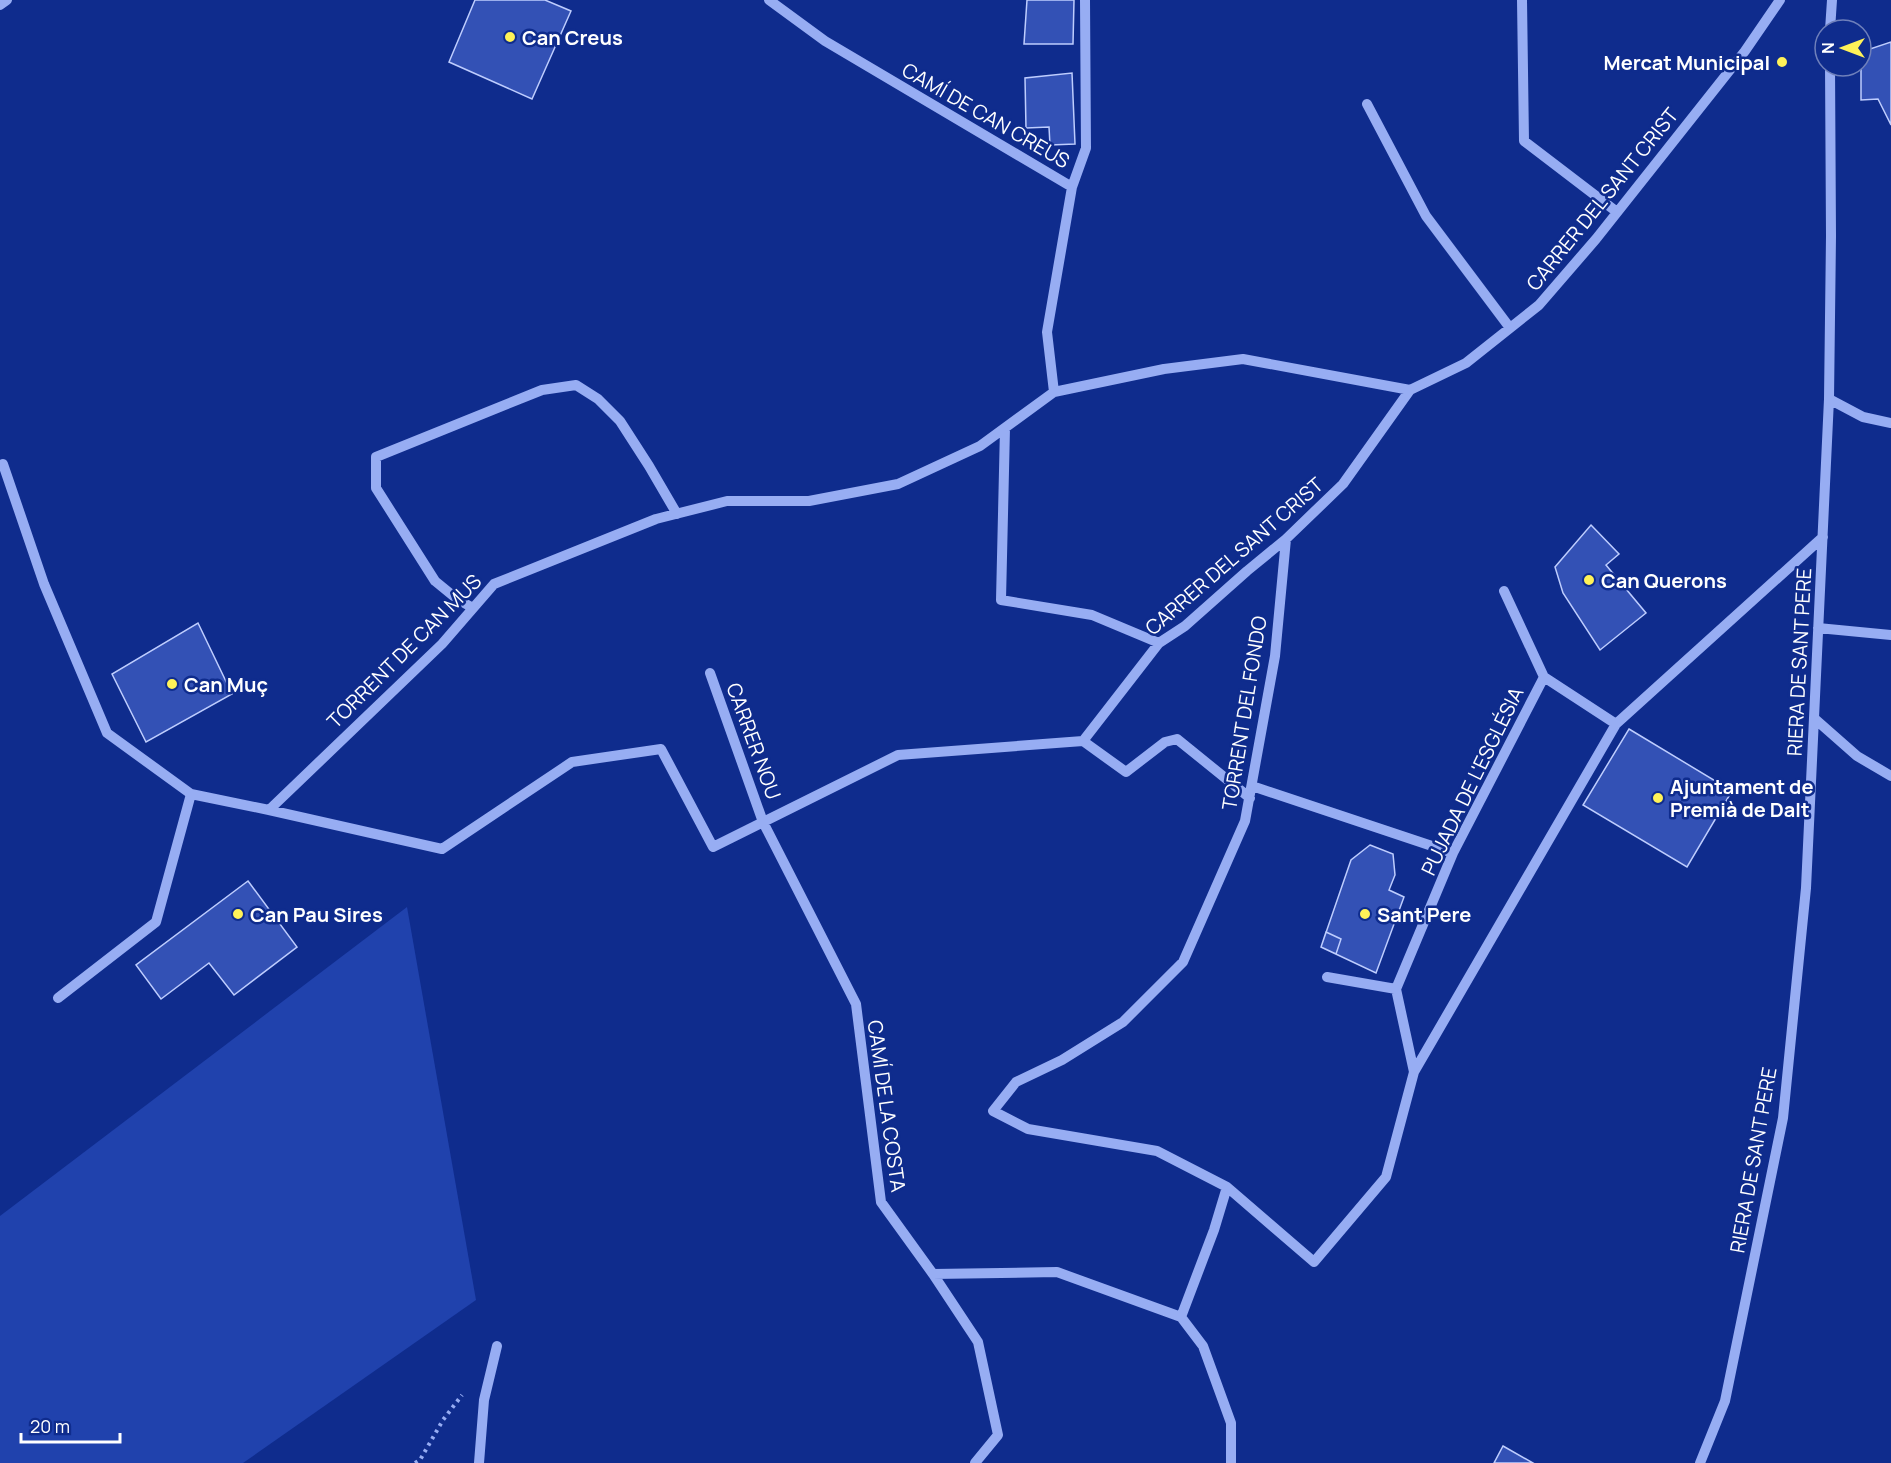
<svg xmlns="http://www.w3.org/2000/svg" width="1891" height="1463" font-family="Manrope,sans-serif">
  <rect width="100%" height="100%" fill="#0f2c8d"/>
  <path fill="#2042ad" d="M 407,907 L 476,1300 L 243,1463 L 0,1463 L 0,1216 Z"/>
  <path fill="#3351b5" stroke="#becdfe" stroke-width="1.5" d="M 475,0 L 545,0 L 571,11 L 532,99 L 449,62 Z
    M 1027,0 L 1074,0 L 1073,44 L 1024,44 Z
    M 1891,42 L 1891,125 L 1878,99 L 1861,100 L 1861,52 Z
    M 1072,73 L 1075,144 L 1050,145 L 1049,127 L 1026,128 L 1025,78 Z
    M 1591,525 L 1619,554 L 1606,565 L 1646,613 L 1600,650 L 1563,593 L 1555,567 Z
    M 198,623 L 232,694 L 146,742 L 112,674 Z
    M 1629,729 L 1732,791 L 1687,867 L 1583,805 Z
    M 1370,845 L 1393,854 L 1395,875 L 1389,890 L 1404,897 L 1376,973 L 1321,947 L 1351,860 Z
    M 248,881 L 297,947 L 234,995 L 209,963 L 161,999 L 136,965 Z
    M 1326,932 L 1341,939 L 1336,954 L 1321,947 Z
    M 1503,1446 L 1533,1463 L 1494,1463 Z"/>
  <g fill="none" stroke-linecap="round" stroke-linejoin="round">
    <path stroke="#97adf3" stroke-width="4" stroke-dasharray="3 4.5" stroke-linecap="butt" d="M 415,1463 L 420,1460 L 443,1420 L 462,1395"/>
    <path stroke="#97adf3" stroke-width="10" d="M 769,0 L 825,41 L 1072,187 L 1047,332 L 1054,392
      M 1522,0 L 1524,141 L 1617,212
      M 0,5 L 7,0
      M 1830,30 L 1832,0
      M 1367,104 L 1426,216 L 1510,328
      M 1072,187 L 1086,148 L 1085,0
      M 1829,399 L 1863,417 L 1891,423
      M 1005,428 L 1001,600 L 1092,615 L 1159,643
      M 3,464 L 44,584 L 107,733 L 191,794 L 269,810 L 442,644 L 494,584 L 656,519 L 727,501 L 809,501 L 898,484 L 980,446 L 1054,392 L 1164,369 L 1243,359 L 1410,390
      M 1504,591 L 1544,677 L 1616,724
      M 473,608 L 457,599 L 435,581 L 376,488 L 376,457 L 542,390 L 576,385 L 598,399 L 620,421 L 649,466 L 677,514
      M 1818,628 L 1891,635
      M 710,673 L 763,822 L 856,1004 L 881,1202 L 933,1274 L 1057,1272 L 1181,1317 L 1203,1346 L 1231,1423 L 1231,1463
      M 1815,719 L 1857,756 L 1891,776
      M 1083,741 L 1126,772 L 1165,742 L 1177,739 L 1250,798
      M 1252,786 L 1453,853
      M 269,810 L 442,849 L 572,762 L 661,749 L 713,847 L 898,755 L 1083,741 L 1159,643 L 1185,626 L 1247,571 L 1286,539 L 1343,484 L 1410,390 L 1466,363 L 1539,305 L 1596,239 L 1745,51 L 1780,0
      M 1327,977 L 1396,989
      M 58,998 L 156,922 L 191,794
      M 1414,1072 L 1396,989 L 1453,853 L 1544,677
      M 1227,1187 L 1314,1262 L 1386,1177 L 1414,1072 L 1616,724 L 1823,537
      M 933,1274 L 978,1342 L 998,1435 L 975,1463
      M 1181,1317 L 1214,1230 L 1227,1187 L 1157,1151 L 1028,1129 L 993,1111 L 1016,1082 L 1062,1060 L 1123,1022 L 1183,962 L 1245,821 L 1275,656 L 1286,539
      M 479,1463 L 484,1400 L 497,1346
      M 1700,1463 L 1725,1401 L 1783,1118 L 1806,888 L 1829,399 L 1831,236 L 1830,66"/>
  </g>
  <g fill="#fff258" stroke="#0f2c8d" stroke-width="2">
    <circle cx="510" cy="37" r="6"/>
    <circle cx="1782" cy="62" r="6"/>
    <circle cx="1589" cy="580" r="6"/>
    <circle cx="172" cy="684" r="6"/>
    <circle cx="1658" cy="798" r="6"/>
    <circle cx="238" cy="914" r="6"/>
    <circle cx="1365" cy="914" r="6"/>
  </g>
  <g text-anchor="middle" dominant-baseline="central" stroke-width="5" stroke-linejoin="round" paint-order="stroke">
    <g font-size="20" font-weight="bold" fill="#fff" stroke="#0f2c8d" text-anchor="start">
      <text x="522" y="37">Can Creus</text>
      <text x="1770" y="62" text-anchor="end">Mercat Municipal</text>
      <text x="1601" y="580">Can Querons</text>
      <text x="184" y="684">Can Muç</text>
      <text x="1670" y="786">Ajuntament de<tspan x="1670" dy="23">Premià de Dalt</tspan></text>
      <text x="250" y="914">Can Pau Sires</text>
      <text x="1377" y="914">Sant Pere</text>
    </g>
    <g font-size="20" fill="#fff" stroke="#0f2c8d">
      <text transform="translate(986 115) rotate(30)">CAMÍ DE CAN CREUS</text>
      <text transform="translate(1602 199) rotate(-51)">CARRER DEL SANT CRIST</text>
      <text transform="translate(1234 556) rotate(-41)">CARRER DEL SANT CRIST</text>
      <text transform="translate(404 651) rotate(-45)">TORRENT DE CAN MUS</text>
      <text transform="translate(1799 662) rotate(-87)">RIERA DE SANT PERE</text>
      <text transform="translate(1244 713) rotate(-81)">TORRENT DEL FONDO</text>
      <text transform="translate(754 741) rotate(70)">CARRER NOU</text>
      <text transform="translate(1472 781) rotate(-64)">PUJADA DE L'ESGLÉSIA</text>
      <text transform="translate(887 1106) rotate(82)">CAMÍ DE LA COSTA</text>
      <text transform="translate(1753 1160) rotate(-80)">RIERA DE SANT PERE</text>
    </g>
  </g>
  <g transform="translate(1843 48) rotate(270)"><circle r="28" fill="#0f2c8d" stroke="#6f80bb" stroke-width="1.5"/>
  <path d="M0-4.5L10 22L0 15L-10 22Z" fill="#fff258"/>
  <text y="-9" font-size="16" font-weight="bold" text-anchor="middle" fill="#ffffff">N</text>
  </g>
  <path d="M21 1433v9h99v-9" fill="none" stroke="#ffffff" stroke-width="3"/>
  <text x="30" y="1433" font-size="18" fill="#ffffff" stroke="#0f2c8d" stroke-width="4.5" paint-order="stroke">20 m</text>
</svg>
